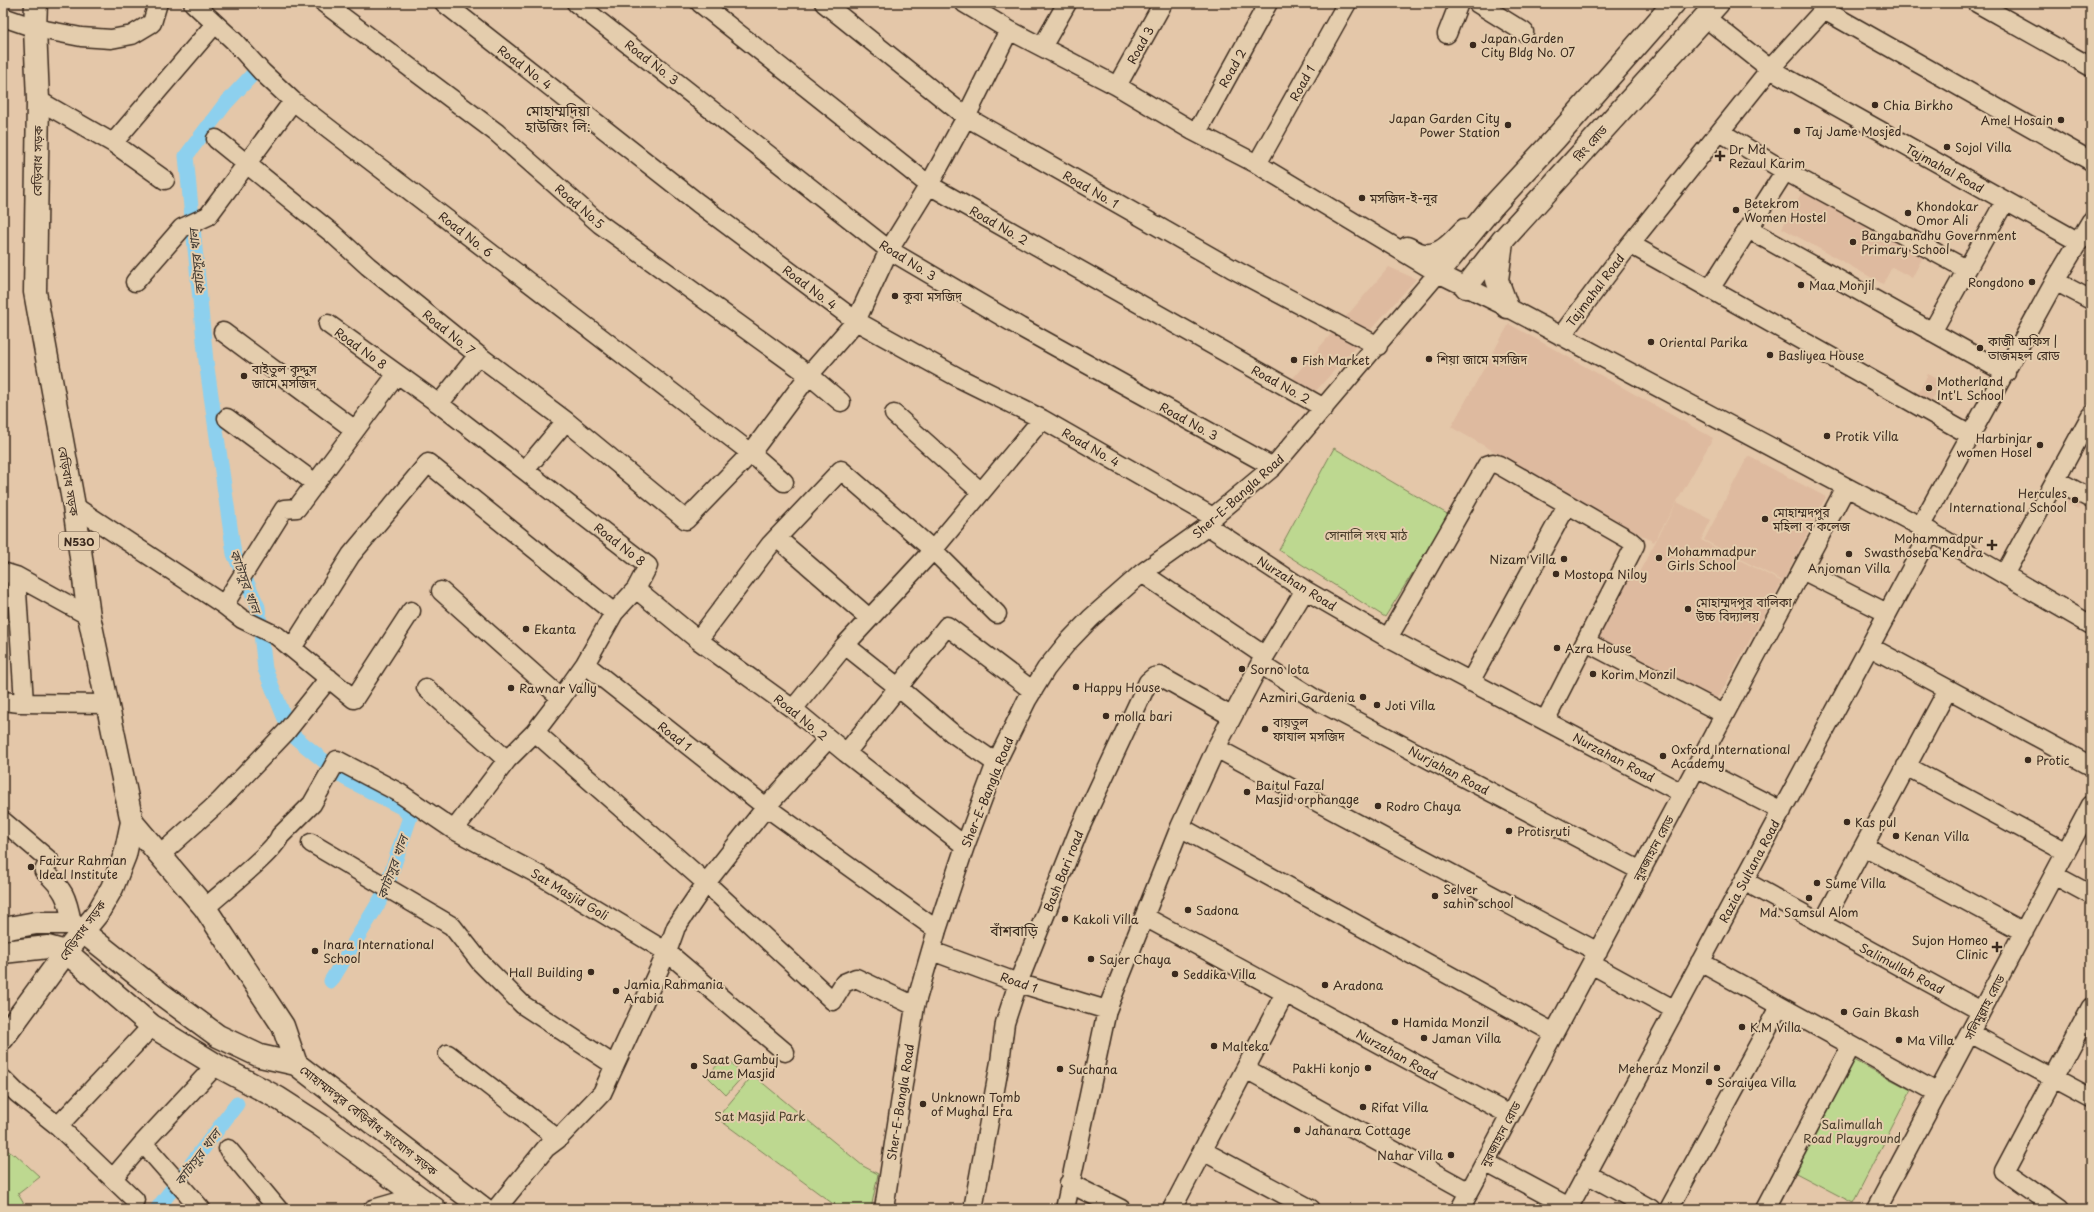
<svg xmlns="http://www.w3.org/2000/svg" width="2094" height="1212" font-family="'Playpen Sans','Noto Sans Bengali',sans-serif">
  <rect width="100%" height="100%" fill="#e4c7a9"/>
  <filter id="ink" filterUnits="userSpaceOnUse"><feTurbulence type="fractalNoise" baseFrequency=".025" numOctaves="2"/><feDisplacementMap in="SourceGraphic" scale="8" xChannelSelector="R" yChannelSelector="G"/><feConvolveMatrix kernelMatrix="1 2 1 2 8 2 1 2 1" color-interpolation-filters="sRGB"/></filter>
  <g filter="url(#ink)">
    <path fill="#deba9f" d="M 1803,190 L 1923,257 L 1912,278 L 1892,267 L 1883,284 L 1782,228 Z
      M 1389,267 L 1416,279 L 1314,393 L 1293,378 Z
      M 1509,324 L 1713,438 L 1654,542 L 1451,427 Z
      M 1928,374 L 1941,381 L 1930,403 L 1917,396 Z
      M 1748,456 L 1826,497 L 1783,581 L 1704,540 Z
      M 2071,491 L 2084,498 L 2078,509 L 2065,502 Z
      M 1677,502 L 1711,520 L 1701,540 L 1782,582 L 1717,700 L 1595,636 L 1629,571 L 1637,576 Z"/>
    <path fill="#bdd890" stroke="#7c8157" d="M 1334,448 L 1449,515 L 1385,617 L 1279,550 Z
      M 725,1057 L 744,1075 L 726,1095 L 707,1076 Z
      M 1852,1059 L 1911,1090 L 1853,1203 L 1794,1172 Z
      M 753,1075 L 863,1166 L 878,1174 L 871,1209 L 840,1209 L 717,1118 Z
      M 3,1147 L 14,1155 L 15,1154 L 40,1177 L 18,1194 L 27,1209 L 3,1209 Z"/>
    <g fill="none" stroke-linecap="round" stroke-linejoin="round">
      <path stroke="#8dd0ee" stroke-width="15" d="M 254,73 L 225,104 L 186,156 L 206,361 L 234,554 L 258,607 L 265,669 L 291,734 L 345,778 L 403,808 L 410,817 L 384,894 L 331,981
        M 157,1209 L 237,1104"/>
      <defs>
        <path id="minor" d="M 193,3 L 234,41 L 262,72 L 293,101 L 751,453 L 784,482
          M 324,3 L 497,133 L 600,224 L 809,375 L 841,402
          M 444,3 L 698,203 L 856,321 L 961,379 L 1042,419 L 1213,517
          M 576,3 L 889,250 L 1020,327 L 1273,467
          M 700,3 L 929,185 L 1324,408
          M 824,3 L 966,117 L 1231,268 L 1378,346
          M 964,3 L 1009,30 L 1117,86 L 1193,131 L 1257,164 L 1438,273 L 1507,307 L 1931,532 L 2091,625
          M 1477,3 L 1524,32
          M 1977,3 L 2091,67
          M 1824,10 L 2091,161
          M 3,17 L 35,28 L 81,37 L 111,39 L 132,35 L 152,23 L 158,3
          M 1706,18 L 1770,69 L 2079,242
          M 1447,34 L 1459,3
          M 1042,47 L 1067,3
          M 1117,86 L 1163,3
          M 38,100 L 113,143 L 165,180
          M 1193,131 L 1201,125 L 1268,3
          M 1720,132 L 1785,171 L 1966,269
          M 216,139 L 333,234 L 368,266 L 478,355 L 566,421 L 686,520 L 751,453 L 809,375 L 856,321 L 889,250 L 929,185 L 966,117 L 1009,30
          M 113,143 L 215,24
          M 1257,164 L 1347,3
          M 1748,229 L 2006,373
          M 1630,244 L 1972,436
          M 1407,246 C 1412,248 1419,253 1425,253 C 1441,255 1454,238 1464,228
          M 2055,281 L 2091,300
          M 135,282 L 182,228 L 208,216 L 293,101
          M 1710,289 L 1785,171
          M 328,324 L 439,404 L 648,566 L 636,589 L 614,613 L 585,664 L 561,698 L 535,732 L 507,760 L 454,830
          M 223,332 L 355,430
          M 1932,332 L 2005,201
          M 1561,336 L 1630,244 L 1770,69 L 1830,3
          M 439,404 L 478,355
          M 894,414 L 981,492
          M 227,418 L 315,483
          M 525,470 L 566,421
          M 2056,480 L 2091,499
          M 74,506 L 224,605 L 242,619 L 277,636 L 354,699 L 411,611
          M 1208,526 L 1305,590 L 1388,638 L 1682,793
          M 1920,527 L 2055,281 L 2091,221
          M 777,538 L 869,618
          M 1802,570 L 1887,613
          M 3,572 L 16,576 L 89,616
          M 1142,573 L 1265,656
          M 2005,573 L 2091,415
          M 16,576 L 24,703
          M 636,589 L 698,640 L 793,709 L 846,753 L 965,846
          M 441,591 L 561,698
          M 224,605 L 284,509 L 297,508 L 397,374
          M 1388,638 L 1487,465 L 1493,463 L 1499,465 L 1628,539 L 1635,545 L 1545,721
          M 698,640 L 770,545 L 841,470 L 933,550 L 997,614
          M 1586,642 L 1724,714
          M 845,645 L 899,688 L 951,732 L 996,763
          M 1870,647 L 2091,766
          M 292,648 L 351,555 L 428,463 L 614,613
          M 585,664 L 766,807 L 937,930
          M 1260,664 L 1320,702 L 1641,871
          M 1470,682 L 1567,505
          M 426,688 L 507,760
          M 3,701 L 20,703 L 107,704
          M 793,709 L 845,645 L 933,550 L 1042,419
          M 535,732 L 706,883 L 833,1001 L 844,983 L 856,978 L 915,1006
          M 1216,748 L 1598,952
          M 846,753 L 947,626 L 1033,691
          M 1906,766 L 2066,852
          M 1696,767 L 1782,811
          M 3,821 L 49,860 L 44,871 C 64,890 67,896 72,923
          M 1180,827 L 1554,1033
          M 311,843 L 452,926 L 481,963 L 523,1005 L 614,1065
          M 1864,846 L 2024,932
          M 160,855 L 220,801 L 286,732 L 329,678
          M 2054,875 L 2091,895
          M 1744,881 L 1981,1011
          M 205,908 C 220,894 275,851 280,836 L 312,804 L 337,760 L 398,792 L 454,830 L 541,876 L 667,952 L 785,1052
          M 1145,917 L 1510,1115
          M 1822,924 L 1948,689
          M 932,951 L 1018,983 L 1107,1010
          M 1700,962 L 1938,1093
          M 1591,964 L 1675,1010
          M 1970,1033 L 2091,1098
          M 448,1054 L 558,1139
          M 1246,1069 L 1469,1192
          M 3,1079 L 17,1093 L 58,1126 L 135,1200
          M 58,1126 L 152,1026
          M 143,1143 L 201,1209
          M 228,1149 L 278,1209
          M 1203,1151 L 1311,1209
          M 1485,1162 L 1569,1207
          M 1587,1174 L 1651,1209
          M 113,1178 L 143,1143 L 216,1065
          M 1069,1183 L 1121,1209
          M 373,1209 L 418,1196
          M 496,1209 L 546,1148 L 558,1139 L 602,1093 L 667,952 L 676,927 L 706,883 L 766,807 L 828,739
          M 884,1209 L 915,1006 L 937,930 L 965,846 L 996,763 L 1027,700 L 1046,669 L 1067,643 L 1091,618 L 1142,573 L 1208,526 L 1213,517 L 1273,467 L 1438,273
          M 973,1209 L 1000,1062 L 1005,1023 L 1018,983 L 1079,830 L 1148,682 L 1154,677 L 1160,676 L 1231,716
          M 1065,1209 L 1107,1010 L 1180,827 L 1216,748 L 1260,664 L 1305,590
          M 1172,1209 L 1285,993
          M 1460,1209 L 1846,487
          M 1568,1209 L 1931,532
          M 1669,1209 L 1779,1007
          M 1765,1209 L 1851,1046
          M 1876,1209 L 2091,805
          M 2058,1209 L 2004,1171 L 2091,1007"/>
        <path id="major" d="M 1502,242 L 1497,280 L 1507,307
          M 1438,273 L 1492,207 L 1555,139 L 1674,3
          M 1466,287 L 1502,241 L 1718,3
          M 132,822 L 205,908 L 283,1026 L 296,1064
          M 3,929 L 36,923 L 72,923 L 161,994 L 218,1036 L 260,1056 L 296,1064 L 484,1209
          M 3,952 L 48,947 L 66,952 L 152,1026 L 216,1065 L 278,1098 L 320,1125 L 435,1209"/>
        <path id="highway" d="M 3,1038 L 66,952 L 97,914 L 112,888 L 125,855 L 132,822 L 89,616 L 74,506 L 35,292 L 38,100 L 35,28 L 36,3"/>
      </defs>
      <use href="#minor" stroke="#3b2a1e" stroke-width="21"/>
      <use href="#major" stroke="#3b2a1e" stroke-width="25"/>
      <use href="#highway" stroke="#3b2a1e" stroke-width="25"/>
      <use href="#minor" stroke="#e4cdad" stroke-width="18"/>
      <use href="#major" stroke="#e4cdad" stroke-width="22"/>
      <use href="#highway" stroke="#e4cdad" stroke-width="22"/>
    </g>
  </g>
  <g fill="#3b2a1e" stroke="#e4cdad" stroke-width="1.5">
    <circle cx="1473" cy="45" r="4"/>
    <circle cx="1875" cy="105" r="4"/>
    <circle cx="2061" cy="120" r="4"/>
    <circle cx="1508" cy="125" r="4"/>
    <circle cx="1797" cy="131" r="4"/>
    <circle cx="1947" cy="147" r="4"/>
    <path d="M1718 150h4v4h4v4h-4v4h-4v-4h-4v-4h4z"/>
    <circle cx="1362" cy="198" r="4"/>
    <circle cx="1736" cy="210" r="4"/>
    <circle cx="1908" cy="213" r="4"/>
    <circle cx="1853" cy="242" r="4"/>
    <circle cx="2032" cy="282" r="4"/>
    <circle cx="1801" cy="285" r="4"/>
    <circle cx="895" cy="296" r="4"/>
    <circle cx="1651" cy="342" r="4"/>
    <circle cx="1980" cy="348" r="4"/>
    <circle cx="1770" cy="355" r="4"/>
    <circle cx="1429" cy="359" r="4"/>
    <circle cx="1294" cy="360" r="4"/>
    <circle cx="244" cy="376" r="4"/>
    <circle cx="1929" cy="388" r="4"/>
    <circle cx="1827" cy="436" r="4"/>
    <circle cx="2040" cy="445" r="4"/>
    <circle cx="2075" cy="500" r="4"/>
    <circle cx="1765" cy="519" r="4"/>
    <path d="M1990 539h4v4h4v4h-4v4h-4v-4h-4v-4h4z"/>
    <circle cx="1849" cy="554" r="4"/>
    <circle cx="1659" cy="558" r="4"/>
    <circle cx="1564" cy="559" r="4"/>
    <circle cx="1556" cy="574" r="4"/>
    <circle cx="1688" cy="609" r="4"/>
    <circle cx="526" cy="629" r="4"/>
    <circle cx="1557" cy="648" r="4"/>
    <circle cx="1242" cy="669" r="4"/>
    <circle cx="1593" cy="674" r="4"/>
    <circle cx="1076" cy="687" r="4"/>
    <circle cx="511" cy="688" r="4"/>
    <circle cx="1363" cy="697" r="4"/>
    <circle cx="1377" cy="705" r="4"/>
    <circle cx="1106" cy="716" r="4"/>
    <circle cx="1265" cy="729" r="4"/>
    <circle cx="1663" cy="756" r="4"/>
    <circle cx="2028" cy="760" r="4"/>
    <circle cx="1247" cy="792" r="4"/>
    <circle cx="1378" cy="806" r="4"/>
    <circle cx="1847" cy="822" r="4"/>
    <circle cx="1509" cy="831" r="4"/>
    <circle cx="1896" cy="836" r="4"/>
    <circle cx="31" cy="867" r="4"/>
    <circle cx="1817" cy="883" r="4"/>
    <circle cx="1435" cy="896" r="4"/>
    <circle cx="1809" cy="898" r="4"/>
    <circle cx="1188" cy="910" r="4"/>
    <circle cx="1065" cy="919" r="4"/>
    <path d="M1995 941h4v4h4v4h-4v4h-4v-4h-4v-4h4z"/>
    <circle cx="315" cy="951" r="4"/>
    <circle cx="1091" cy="959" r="4"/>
    <circle cx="591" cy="972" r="4"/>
    <circle cx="1175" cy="974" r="4"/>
    <circle cx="1325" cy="985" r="4"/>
    <circle cx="616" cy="991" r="4"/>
    <circle cx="1844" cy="1012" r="4"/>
    <circle cx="1395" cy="1022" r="4"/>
    <circle cx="1742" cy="1027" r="4"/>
    <circle cx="1424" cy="1038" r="4"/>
    <circle cx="1899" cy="1040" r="4"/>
    <circle cx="1214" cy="1046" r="4"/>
    <circle cx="694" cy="1066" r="4"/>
    <circle cx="1368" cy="1068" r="4"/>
    <circle cx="1717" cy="1068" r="4"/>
    <circle cx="1060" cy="1069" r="4"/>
    <circle cx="1709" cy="1082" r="4"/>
    <circle cx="923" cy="1104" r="4"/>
    <circle cx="1363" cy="1107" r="4"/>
    <circle cx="1297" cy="1130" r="4"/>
    <circle cx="1451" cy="1155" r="4"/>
  </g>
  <g text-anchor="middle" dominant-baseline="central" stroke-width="4" stroke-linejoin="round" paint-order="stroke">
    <rect fill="#e4cdad" stroke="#6e5b49" stroke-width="1" x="59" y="532" width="40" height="18" rx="3"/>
    <g font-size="11" font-weight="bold" fill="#3b2a1e">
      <text x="79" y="541">N530</text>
    </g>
    <g font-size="12" fill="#3b2a1e" stroke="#e4cdad" text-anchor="start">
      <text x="1481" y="38">Japan Garden<tspan x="1481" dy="14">City Bldg No. 07</tspan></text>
      <text x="1883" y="105">Chia Birkho</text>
      <text x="1500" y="118" text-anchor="end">Japan Garden City<tspan x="1500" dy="14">Power Station</tspan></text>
      <text x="2053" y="120" text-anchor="end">Amel Hosain</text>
      <text x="1805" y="131">Taj Jame Mosjed</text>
      <text x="1955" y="147">Sojol Villa</text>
      <text x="1729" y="149">Dr Md<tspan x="1729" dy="14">Rezaul Karim</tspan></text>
      <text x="1370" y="198">মসজিদ-ই-নূর</text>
      <text x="1744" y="203">Betekrom<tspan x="1744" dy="14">Women Hostel</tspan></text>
      <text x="1916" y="206">Khondokar<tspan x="1916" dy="14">Omor Ali</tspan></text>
      <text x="1861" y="235">Bangabandhu Government<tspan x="1861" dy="14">Primary School</tspan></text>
      <text x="2024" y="282" text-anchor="end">Rongdono</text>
      <text x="1809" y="285">Maa Monjil</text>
      <text x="903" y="296">কুবা মসজিদ</text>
      <text x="1988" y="341">কাজী অফিস |<tspan x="1988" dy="14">তাজমহল রোড</tspan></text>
      <text x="1659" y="342">Oriental Parika</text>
      <text x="1778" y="355">Basliyea House</text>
      <text x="1437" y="359">শিয়া জামে মসজিদ</text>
      <text x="1302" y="360">Fish Market</text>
      <text x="252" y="369">বাইতুল কুদ্দুস<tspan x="252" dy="14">জামে মসজিদ</tspan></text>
      <text x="1937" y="381">Motherland<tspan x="1937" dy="14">Int'L School</tspan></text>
      <text x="1835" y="436">Protik Villa</text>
      <text x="2032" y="438" text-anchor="end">Harbinjar<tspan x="2032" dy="14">women Hosel</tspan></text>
      <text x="2067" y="493" text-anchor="end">Hercules<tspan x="2067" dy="14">International School</tspan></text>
      <text x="1773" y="512">মোহাম্মদপুর<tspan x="1773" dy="14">মহিলা ব কলেজ</tspan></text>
      <text x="1983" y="538" text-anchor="end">Mohammadpur<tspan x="1983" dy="14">Swasthoseba Kendra</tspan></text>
      <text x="1667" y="551">Mohammadpur<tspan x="1667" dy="14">Girls School</tspan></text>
      <text x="1556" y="559" text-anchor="end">Nizam Villa</text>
      <text x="1849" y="568" text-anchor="middle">Anjoman Villa</text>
      <text x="1564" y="574">Mostopa Niloy</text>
      <text x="1696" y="602">মোহাম্মদপুর বালিকা<tspan x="1696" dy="14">উচ্চ বিদ্যালয়</tspan></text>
      <text x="534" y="629">Ekanta</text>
      <text x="1565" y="648">Azra House</text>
      <text x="1250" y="669">Sorno lota</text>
      <text x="1601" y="674">Korim Monzil</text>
      <text x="1084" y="687">Happy House</text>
      <text x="519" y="688">Rawnar Vally</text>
      <text x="1355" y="697" text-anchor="end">Azmiri Gardenia</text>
      <text x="1385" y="705">Joti Villa</text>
      <text x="1114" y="716">molla bari</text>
      <text x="1273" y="722">বায়তুল<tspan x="1273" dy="14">ফাযাল মসজিদ</tspan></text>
      <text x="1671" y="749">Oxford International<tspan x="1671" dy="14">Academy</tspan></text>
      <text x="2036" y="760">Protic</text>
      <text x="1255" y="785">Baitul Fazal<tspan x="1255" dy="14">Masjid orphanage</tspan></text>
      <text x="1386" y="806">Rodro Chaya</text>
      <text x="1855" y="822">Kas pul</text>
      <text x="1517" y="831">Protisruti</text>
      <text x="1904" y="836">Kenan Villa</text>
      <text x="39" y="860">Faizur Rahman<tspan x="39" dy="14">Ideal Institute</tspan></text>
      <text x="1825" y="883">Sume Villa</text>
      <text x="1443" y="889">Selver<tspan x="1443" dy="14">sahin school</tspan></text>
      <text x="1196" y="910">Sadona</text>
      <text x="1809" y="912" text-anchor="middle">Md. Samsul Alom</text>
      <text x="1073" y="919">Kakoli Villa</text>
      <text x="1988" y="940" text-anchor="end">Sujon Homeo<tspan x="1988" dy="14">Clinic</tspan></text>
      <text x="323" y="944">Inara International<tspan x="323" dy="14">School</tspan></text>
      <text x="1099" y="959">Sajer Chaya</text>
      <text x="583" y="972" text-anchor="end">Hall Building</text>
      <text x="1183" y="974">Seddika Villa</text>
      <text x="624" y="984">Jamia Rahmania<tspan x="624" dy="14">Arabia</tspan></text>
      <text x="1333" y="985">Aradona</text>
      <text x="1852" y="1012">Gain Bkash</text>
      <text x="1403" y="1022">Hamida Monzil</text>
      <text x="1750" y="1027">K.M Villa</text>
      <text x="1432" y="1038">Jaman Villa</text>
      <text x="1907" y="1040">Ma Villa</text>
      <text x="1222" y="1046">Malteka</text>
      <text x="702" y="1059">Saat Gambuj<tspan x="702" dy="14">Jame Masjid</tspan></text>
      <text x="1360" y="1068" text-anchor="end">PakHi konjo</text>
      <text x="1709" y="1068" text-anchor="end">Meheraz Monzil</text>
      <text x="1068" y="1069">Suchana</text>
      <text x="1717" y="1082">Soraiyea Villa</text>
      <text x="931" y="1097">Unknown Tomb<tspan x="931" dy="14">of Mughal Era</tspan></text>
      <text x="1371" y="1107">Rifat Villa</text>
      <text x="1305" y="1130">Jahanara Cottage</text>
      <text x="1443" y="1155" text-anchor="end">Nahar Villa</text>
    </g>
    <g font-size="12" fill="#3b2a1e" stroke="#e4cdad">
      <text transform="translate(1140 45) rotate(-61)">Road 3</text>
      <text transform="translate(652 62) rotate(38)">Road No. 3</text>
      <text transform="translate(525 67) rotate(37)">Road No. 4</text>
      <text transform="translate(1232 68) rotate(-61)">Road 2</text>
      <text transform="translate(1302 83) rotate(-61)">Road 1</text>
      <text transform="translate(1590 143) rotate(-48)">রিং রোড</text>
      <text transform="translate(37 161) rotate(-89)">বেড়িবাধ সড়ক</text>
      <text transform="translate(1945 168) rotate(29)">Tajmahal Road</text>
      <text transform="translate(1091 189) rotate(30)">Road No. 1</text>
      <text transform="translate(580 206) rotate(41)">Road No.5</text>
      <text transform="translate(999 225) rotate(30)">Road No. 2</text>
      <text transform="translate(466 234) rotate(38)">Road No. 6</text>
      <text transform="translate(908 260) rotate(32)">Road No. 3</text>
      <text transform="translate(810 287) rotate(37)">Road No. 4</text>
      <text transform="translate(1595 290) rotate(-53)">Tajmahal Road</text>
      <text transform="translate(449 332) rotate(39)">Road No. 7</text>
      <text transform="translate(361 348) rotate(36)">Road No 8</text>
      <text transform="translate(1281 384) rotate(29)">Road No. 2</text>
      <text transform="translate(1189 421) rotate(29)">Road No. 3</text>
      <text transform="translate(1091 447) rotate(30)">Road No. 4</text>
      <text transform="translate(69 481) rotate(80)">বেড়িবাধ সড়ক</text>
      <text transform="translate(1238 496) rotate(-42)">Sher-E-Bangla Road</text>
      <text transform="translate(620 544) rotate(38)">Road No 8</text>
      <text transform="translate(1297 583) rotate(32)">Nurzahan Road</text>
      <text transform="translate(801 717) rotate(39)">Road No. 2</text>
      <text transform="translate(675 736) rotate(38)">Road 1</text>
      <text transform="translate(1614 757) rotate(28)">Nurzahan Road</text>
      <text transform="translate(1449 770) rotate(28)">Nurjahan Road</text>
      <text transform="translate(987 792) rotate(-68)">Sher-E-Bangla Road</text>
      <text transform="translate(1653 848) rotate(-62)">নুরজাহান রোড</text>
      <text transform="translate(1063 871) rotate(-68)">Bash Bari road</text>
      <text transform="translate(1749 871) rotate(-62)">Razia Sultana Road</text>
      <text transform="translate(570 894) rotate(31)">Sat Masjid Goli</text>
      <text transform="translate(82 930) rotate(-54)">বেড়িবাধ সড়ক</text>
      <text transform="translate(1902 968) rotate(28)">Salimullah Road</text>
      <text transform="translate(1019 982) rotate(19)">Road 1</text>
      <text transform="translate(1984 1007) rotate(-62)">সলিমুল্লাহ রোড</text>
      <text transform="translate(1397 1054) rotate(29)">Nurzahan Road</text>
      <text transform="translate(900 1102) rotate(-81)">Sher-E-Bangla Road</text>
      <text transform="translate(369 1120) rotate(38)">মোহাম্মদপুর বেড়িবাঁধ সংযোগ সড়ক</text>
      <text transform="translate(1500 1134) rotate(-62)">নুরজাহান রোড</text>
    </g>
    <g font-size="12" fill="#483b29" stroke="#e4cdad">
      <text x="1366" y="535">সোনালি সংঘ মাঠ</text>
      <text x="760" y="1116">Sat Masjid Park</text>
      <text x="1852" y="1124">Salimullah<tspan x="1852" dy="14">Road Playground</tspan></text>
    </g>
    <g font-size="13" font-style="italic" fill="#433b33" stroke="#e4cdad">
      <text transform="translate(196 262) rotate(-96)">কাটাসুর খাল</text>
      <text transform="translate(246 581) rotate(70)">কাটাসুর খাল</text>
      <text transform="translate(392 867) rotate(-70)">কাটাসুর খাল</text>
      <text transform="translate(197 1157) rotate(-53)">কাটাসুর খাল</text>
    </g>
    <g font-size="14" fill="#3b2a1e" stroke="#e4cdad">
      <text x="558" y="110">মোহাম্মদিয়া<tspan x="558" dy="16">হাউজিং লি:</tspan></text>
      <text x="1014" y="930">বাঁশবাড়ি</text>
    </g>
  </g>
  <rect width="2094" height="1212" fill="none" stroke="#e4cdad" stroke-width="16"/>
  <rect x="8" y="8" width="2078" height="1196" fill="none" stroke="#3b2a1e" stroke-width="1.5" filter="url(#ink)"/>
</svg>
